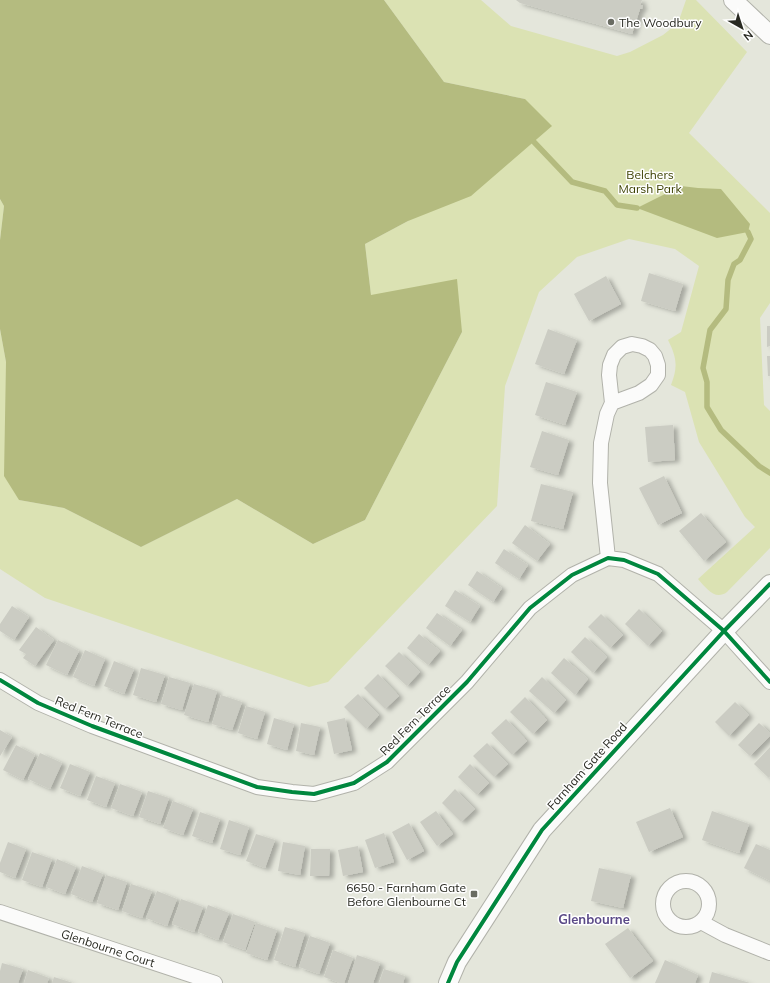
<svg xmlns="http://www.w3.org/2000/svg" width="770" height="983" font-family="Mulish,sans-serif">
  <defs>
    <filter id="shadow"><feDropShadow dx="4.5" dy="2.5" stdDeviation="2" flood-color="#0004"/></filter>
  </defs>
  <rect width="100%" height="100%" fill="#e4e6db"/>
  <path fill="#dbe2b3" d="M 384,0 L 481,0 L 511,26 L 617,56 L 630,52 L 663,35 L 678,23 L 686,0 L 696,0 L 747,52 L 689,133 L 770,213 L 770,303 L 760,318 L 764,405 L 770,411 L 770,548 L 727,592 C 715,601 706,588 698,579 L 755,527 L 745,517 L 699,442 L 685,392 L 671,385 C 678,367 677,358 668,340 L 681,332 L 699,266 L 675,249 L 629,239 L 577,257 L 539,292 L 505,386 L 497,506 L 328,682 L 309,687 L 45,598 L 0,569 L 0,329 L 6,362 L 19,500 L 64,508 L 141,547 L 237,499 L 313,544 L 365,520 L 462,332 L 371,295 L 365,244 L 408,221 L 525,99 L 444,82 Z
    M 0,199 L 4,206 L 0,240 Z"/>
  <path fill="#b4bb7f" d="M 0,0 L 384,0 L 444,82 L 525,99 L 552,126 L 471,196 L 408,221 L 365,244 L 371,295 L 457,279 L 462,332 L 365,520 L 313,544 L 237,499 L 141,547 L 64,508 L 19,500 L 4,476 L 6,362 L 0,329 L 0,240 L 4,206 L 0,199 Z
    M 681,186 L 698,188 L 721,189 L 750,224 L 748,232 L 717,238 L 637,208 Z"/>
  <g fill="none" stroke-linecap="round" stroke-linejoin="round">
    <path stroke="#b4bb7f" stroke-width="5.5" d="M 534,142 L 572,182 L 605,191 L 617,205 L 637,208
      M 748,232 L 751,239 L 740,260 L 734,264 L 728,280 L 726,309 L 710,330 L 703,368 L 707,382 L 707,407 L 721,430 L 759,466 L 770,473"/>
  </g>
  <path fill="#cbccc3" filter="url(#shadow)" d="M 516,0 L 642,0 L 640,5 L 643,5 L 642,9 L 640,9 L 632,34 L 520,3 Z
    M 649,273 L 683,284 L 675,311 L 641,301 Z
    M 606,276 L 621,304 L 589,321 L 574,294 Z
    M 767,326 L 770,326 L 770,346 L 767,347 Z
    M 548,329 L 577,340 L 564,374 L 535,364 Z
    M 767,356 L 770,356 L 770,376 L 768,376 Z
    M 546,382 L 577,392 L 565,425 L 535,415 Z
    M 673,425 L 675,460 L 648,462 L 645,427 Z
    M 542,431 L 569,440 L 558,475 L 530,467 Z
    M 664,476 L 682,513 L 658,525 L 639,488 Z
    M 541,484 L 573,492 L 563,529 L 531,521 Z
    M 701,513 L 726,542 L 704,561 L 679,531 Z
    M 525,525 L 550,544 L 537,561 L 512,543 Z
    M 504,549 L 528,565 L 519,579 L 495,563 Z
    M 477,571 L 502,588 L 493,602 L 468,585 Z
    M 455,590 L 480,606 L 470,622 L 445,606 Z
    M 12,606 L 29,617 L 14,640 L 0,631 L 0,624 Z
    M 639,609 L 662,631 L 648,646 L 625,624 Z
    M 437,613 L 462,630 L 450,646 L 426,628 Z
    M 601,614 L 623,635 L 610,648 L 588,627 Z
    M 36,627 L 54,640 L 35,666 L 23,658 L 26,654 L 19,650 Z
    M 419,634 L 440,651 L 428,665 L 407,648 Z
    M 585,637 L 607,657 L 593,673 L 571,652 Z
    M 58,640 L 79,651 L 67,675 L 46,665 Z
    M 85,650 L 105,659 L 94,686 L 73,677 Z
    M 399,652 L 420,672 L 407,686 L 385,666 Z
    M 564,658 L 588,679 L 575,695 L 551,673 Z
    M 114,661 L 134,669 L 124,694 L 104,686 Z
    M 141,668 L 165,675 L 156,702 L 133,695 Z
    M 378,674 L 399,696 L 385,709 L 364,688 Z
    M 169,677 L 190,683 L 182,710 L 161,704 Z
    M 542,677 L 566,700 L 554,713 L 529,691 Z
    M 194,684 L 217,691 L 208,722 L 184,715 Z
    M 358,694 L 379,715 L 366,729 L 344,707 Z
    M 221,695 L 242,702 L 232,730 L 212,724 Z
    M 525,697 L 547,720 L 533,734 L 510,712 Z
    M 735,702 L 749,715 L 729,736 L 715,722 Z
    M 246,706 L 265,712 L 257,739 L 238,733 Z
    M 274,718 L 294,724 L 287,750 L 267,744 Z
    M 345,718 L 352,750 L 334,754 L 327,722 Z
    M 506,719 L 527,741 L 512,755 L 491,733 Z
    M 301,723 L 320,727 L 314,755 L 296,751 Z
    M 759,723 L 770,733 L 770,736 L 750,756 L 738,745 Z
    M 0,730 L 12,737 L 0,756 Z
    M 487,743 L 508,764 L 494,777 L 473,756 Z
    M 16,745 L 35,755 L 23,780 L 3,770 Z
    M 770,747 L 770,776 L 769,778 L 754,764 Z
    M 40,753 L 62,763 L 50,789 L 28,779 Z
    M 70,764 L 90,772 L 80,796 L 60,788 Z
    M 470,764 L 489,783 L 477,795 L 458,777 Z
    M 96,776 L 115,783 L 106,807 L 87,800 Z
    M 120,784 L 142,792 L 133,816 L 111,808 Z
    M 455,789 L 475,809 L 461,822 L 442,803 Z
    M 148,791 L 169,798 L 160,824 L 139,817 Z
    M 173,801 L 193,809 L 183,835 L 163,828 Z
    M 670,808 L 683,837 L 649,852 L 636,822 Z
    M 436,811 L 453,834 L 437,846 L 420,822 Z
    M 712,811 L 749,824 L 739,853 L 702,840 Z
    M 200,812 L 220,819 L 212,843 L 192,836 Z
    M 229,820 L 249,827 L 240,855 L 220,849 Z
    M 409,823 L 424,851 L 407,860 L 392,832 Z
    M 384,833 L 394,862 L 375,868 L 365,840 Z
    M 256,834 L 275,840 L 265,868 L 246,861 Z
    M 8,842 L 26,849 L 15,878 L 0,872 L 0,863 Z
    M 283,842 L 305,846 L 300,875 L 278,871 Z
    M 756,844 L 770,850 L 770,881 L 744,868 Z
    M 358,846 L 363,872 L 343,876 L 338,850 Z
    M 311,849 L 330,849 L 329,876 L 310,876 Z
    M 32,852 L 52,859 L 42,887 L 22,880 Z
    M 57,859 L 76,867 L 65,894 L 46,887 Z
    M 82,866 L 103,874 L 92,902 L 71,894 Z
    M 599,868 L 631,875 L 623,908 L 591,901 Z
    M 106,875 L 127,882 L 118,910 L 97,903 Z
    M 131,884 L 152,891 L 142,918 L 122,911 Z
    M 157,891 L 177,899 L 167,926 L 146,918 Z
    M 181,899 L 203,907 L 194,932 L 172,924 Z
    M 208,905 L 229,913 L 218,940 L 198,932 Z
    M 233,914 L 255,922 L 245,950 L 223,942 Z
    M 256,923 L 277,930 L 267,960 L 246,953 Z
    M 285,927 L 305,933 L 295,967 L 274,960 Z
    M 628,928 L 653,961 L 630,978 L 605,944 Z
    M 310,936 L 330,943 L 319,974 L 299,967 Z
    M 333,950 L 353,958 L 344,983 L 340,983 L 324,977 Z
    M 357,955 L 380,963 L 373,983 L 348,983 Z
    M 665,960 L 698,975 L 695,983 L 655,983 Z
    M 2,963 L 23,969 L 18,983 L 0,983 L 0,971 Z
    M 384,969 L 405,976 L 403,983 L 379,983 Z
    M 28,970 L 49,978 L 47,983 L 24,983 Z
    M 712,972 L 750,983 L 709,983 Z
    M 54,977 L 73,983 L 52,983 Z"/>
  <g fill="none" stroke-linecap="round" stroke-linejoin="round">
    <defs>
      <path id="minor" d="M 608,558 L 600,483 L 601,443 L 607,414 L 612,403 L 609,375 L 610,365 L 614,355 L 622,347 L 632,344 L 642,346 L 650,350 L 655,356 L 658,365 L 658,375 L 651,385 L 639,393 L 612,403
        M 0,680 L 38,703 L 92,726 L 257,787 L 292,792 L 314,794 L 354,783 L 387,762 L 467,682 L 530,608 L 572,575 L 608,558 L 624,560 L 658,574 L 724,631 L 770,682
        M663 904a23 23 0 1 1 46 0a23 23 0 1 1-46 0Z
        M 0,912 L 215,983
        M 701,922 L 725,935 L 770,953"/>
      <path id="tertiary" d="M 733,0 L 770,35
        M 448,983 L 457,962 L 542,830 L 724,631 L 770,584"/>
    </defs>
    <use href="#minor" stroke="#b1b2aa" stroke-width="16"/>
    <use href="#tertiary" stroke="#b1b2aa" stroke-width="20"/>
    <use href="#minor" stroke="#fbfbfa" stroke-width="14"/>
    <use href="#tertiary" stroke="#fbfbfa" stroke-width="18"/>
    <defs>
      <path id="cycleway" d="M 0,680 L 38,703 L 92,726 L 257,787 L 292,792 L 314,794 L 354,783 L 387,762 L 467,682 L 530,608 L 572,575 L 608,558 L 624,560 L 658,574 L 724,631 L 770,682
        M 448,983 L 457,962 L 542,830 L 724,631 L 770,584"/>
    </defs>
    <use href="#cycleway" stroke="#fff" stroke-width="6"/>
    <use href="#cycleway" stroke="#00873e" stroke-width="4"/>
  </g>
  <g fill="#6a6c63" stroke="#fff" stroke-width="1.5">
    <circle cx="611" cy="22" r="4"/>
    <rect x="470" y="890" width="8" height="8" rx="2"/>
  </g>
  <g text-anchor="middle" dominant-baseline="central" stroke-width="3" stroke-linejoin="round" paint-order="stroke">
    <g font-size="12" fill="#292a22" stroke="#fff" text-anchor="start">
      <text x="619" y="22">The Woodbury</text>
      <text x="466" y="887" text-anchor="end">6650 - Farnham Gate<tspan x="466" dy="14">Before Glenbourne Ct</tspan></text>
    </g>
    <g font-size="12" fill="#3c4100" stroke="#fff">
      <text x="650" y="174">Belchers<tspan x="650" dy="14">Marsh Park</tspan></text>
    </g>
    <g font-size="12" fill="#292a22" stroke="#fff">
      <text transform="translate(99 717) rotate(22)">Red Fern Terrace</text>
      <text transform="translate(415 720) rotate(-45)">Red Fern Terrace</text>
      <text transform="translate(587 766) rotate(-48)">Farnham Gate Road</text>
      <text transform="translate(108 948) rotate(18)">Glenbourne Court</text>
    </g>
    <g font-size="13" font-weight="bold" fill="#5a4987" stroke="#fff">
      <text x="594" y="919">Glenbourne</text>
    </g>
  </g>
  <g transform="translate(742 28) rotate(141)" stroke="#ffffff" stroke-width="3" paint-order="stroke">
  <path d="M0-3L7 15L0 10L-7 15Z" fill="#292a22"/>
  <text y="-6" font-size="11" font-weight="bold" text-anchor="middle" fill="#292a22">N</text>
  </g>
</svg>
